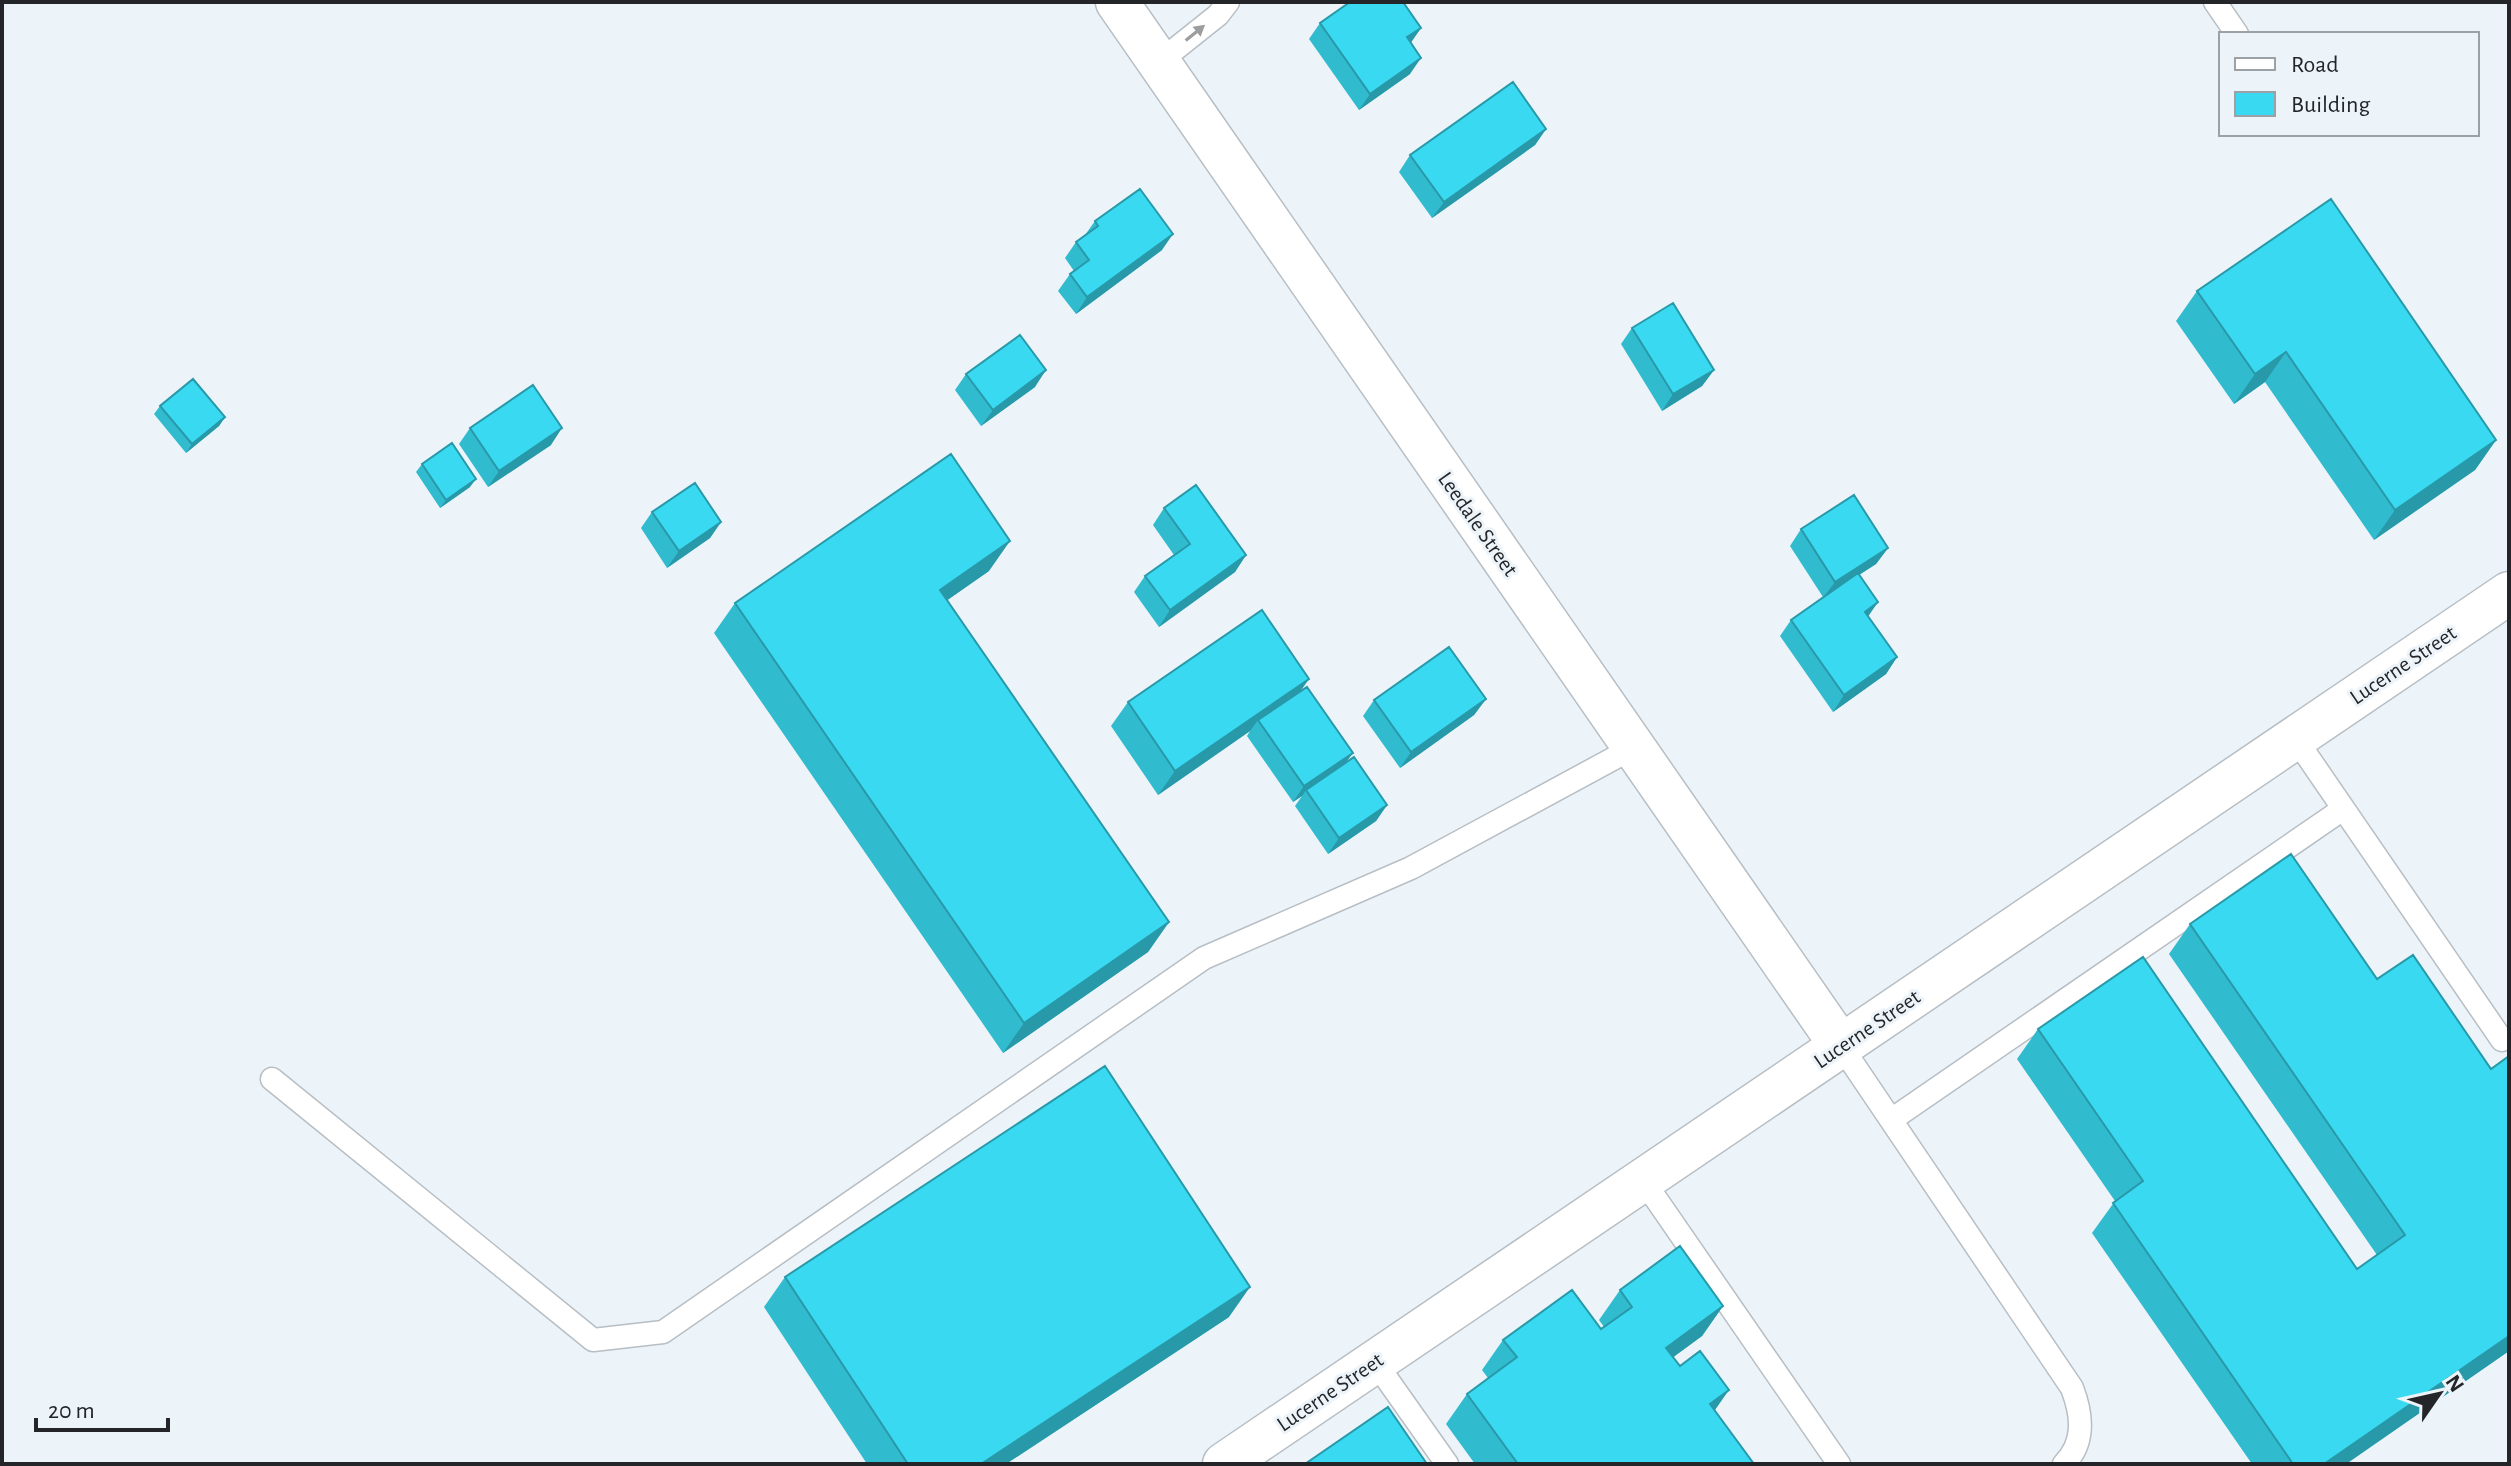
<svg xmlns="http://www.w3.org/2000/svg" width="2511" height="1466" font-family="'Alegreya Sans',sans-serif">
  <rect width="100%" height="100%" fill="#ecf4fa"/>
  <g fill="none" stroke-linecap="round" stroke-linejoin="round">
    <defs>
      <path id="service" d="M 2215,2 L 2237,34
        M 1159,62 L 1218,15 L 1228,2
        M 2295,738 L 2502,1040
        M 1841,1046 L 2072,1388 C 2082,1414 2086,1442 2064,1464
        M 272,1079 L 593,1340 L 663,1332 L 1204,958 L 1411,868 L 1633,748
        M 1891,1120 L 2343,809
        M 1643,1180 L 1839,1464
        M 1375,1362 L 1447,1464"/>
      <path id="minor" d="M 1117,2 L 1841,1046
        M 1224,1464 L 2509,593"/>
    </defs>
    <use href="#service" stroke="#b7bec4" stroke-width="25"/>
    <use href="#minor" stroke="#b7bec4" stroke-width="45"/>
    <use href="#service" stroke="#fff" stroke-width="22"/>
    <use href="#minor" stroke="#fff" stroke-width="42"/>
  </g>
  <path fill="#31bbcf" d="M 1320,23 L 1421,28 L 1410,43 L 1410,74 L 1359,110 L 1309,39 Z
    M 1546,129 L 1535,145 L 1432,218 L 1399,172 L 1410,155 Z
    M 1095,221 L 1162,250 L 1076,314 L 1058,291 L 1070,274 L 1074,271 L 1065,258 L 1076,242 L 1085,235 Z
    M 2197,291 L 2496,440 L 2475,470 L 2374,540 L 2265,382 L 2234,404 L 2176,321 Z
    M 1632,328 L 1714,370 L 1702,386 L 1662,411 L 1621,344 Z
    M 966,374 L 1035,387 L 981,426 L 955,390 Z
    M 160,406 L 225,417 L 219,426 L 186,453 L 154,414 Z
    M 470,428 L 551,445 L 488,487 L 459,444 Z
    M 422,464 L 470,487 L 440,508 L 416,472 Z
    M 1164,508 L 1246,555 L 1235,572 L 1159,627 L 1134,592 L 1145,576 L 1174,555 L 1153,525 Z
    M 652,512 L 721,522 L 710,538 L 667,568 L 641,528 Z
    M 1801,529 L 1888,548 L 1876,564 L 1859,575 L 1878,602 L 1868,616 L 1897,657 L 1886,674 L 1833,712 L 1780,636 L 1791,620 L 1823,597 L 1790,546 Z
    M 989,571 L 947,600 L 1169,922 L 1148,952 L 1003,1053 L 714,633 L 735,603 Z
    M 1301,691 L 1345,763 L 1387,805 L 1376,821 L 1328,854 L 1295,806 L 1302,796 L 1293,802 L 1247,736 L 1250,731 L 1158,795 L 1111,726 L 1128,702 Z
    M 1486,699 L 1474,715 L 1400,768 L 1363,716 L 1374,700 Z
    M 2190,924 L 2377,979 L 2491,1069 L 2509,1056 L 2509,1351 L 2346,1464 L 2252,1464 L 2092,1233 L 2115,1201 L 2017,1059 L 2038,1029 L 2357,1269 L 2377,1255 L 2169,954 Z
    M 785,1277 L 1229,1317 L 1006,1464 L 867,1464 L 764,1307 Z
    M 1620,1290 L 1723,1306 L 1702,1336 L 1673,1357 L 1754,1464 L 1475,1464 L 1446,1424 L 1467,1394 L 1488,1378 L 1482,1370 L 1503,1340 L 1601,1329 L 1604,1327 L 1599,1320 Z"/>
  <path fill="#2899a9" d="M 1421,28 L 1410,44 L 1407,37 Z
    M 1421,58 L 1410,74 L 1359,110 L 1370,94 Z
    M 1546,129 L 1535,145 L 1432,218 L 1444,202 Z
    M 1173,234 L 1162,250 L 1076,314 L 1087,297 Z
    M 2286,352 L 2265,382 L 2234,404 L 2255,374 Z
    M 1046,370 L 1035,387 L 981,426 L 993,410 Z
    M 1714,370 L 1702,386 L 1662,411 L 1673,394 Z
    M 225,417 L 219,426 L 186,453 L 192,444 Z
    M 562,428 L 551,445 L 488,487 L 499,471 Z
    M 2496,440 L 2475,470 L 2374,540 L 2395,510 Z
    M 476,479 L 470,487 L 440,508 L 446,500 Z
    M 721,522 L 710,538 L 667,568 L 679,551 Z
    M 1010,541 L 989,571 L 919,620 L 940,590 Z
    M 1888,548 L 1876,564 L 1823,598 L 1835,582 Z
    M 1246,555 L 1235,572 L 1159,627 L 1170,610 Z
    M 1878,602 L 1867,618 L 1865,612 Z
    M 1897,657 L 1886,674 L 1833,712 L 1844,695 Z
    M 1309,679 L 1293,702 L 1258,720 L 1250,731 L 1158,795 L 1175,771 Z
    M 1486,699 L 1474,715 L 1400,768 L 1411,752 Z
    M 1353,753 L 1341,769 L 1306,790 L 1302,796 L 1293,802 L 1304,786 Z
    M 1387,805 L 1376,821 L 1328,854 L 1339,838 Z
    M 1169,922 L 1148,952 L 1003,1053 L 1024,1023 Z
    M 1250,1287 L 1229,1317 L 1006,1464 L 981,1464 Z
    M 1723,1306 L 1702,1336 L 1645,1378 L 1666,1348 Z
    M 2509,1336 L 2509,1351 L 2346,1464 L 2324,1464 Z
    M 1729,1390 L 1708,1420 L 1710,1404 Z"/>
  <path fill="#39daf1" stroke="#2899a9" stroke-width="2" d="M 1350,2 L 1403,2 L 1421,28 L 1407,37 L 1421,58 L 1370,94 L 1320,23 Z
    M 1513,82 L 1546,129 L 1444,202 L 1410,155 Z
    M 1140,189 L 1173,234 L 1087,297 L 1070,274 L 1089,260 L 1076,242 L 1098,226 L 1095,221 Z
    M 2331,199 L 2496,440 L 2395,510 L 2286,352 L 2255,374 L 2197,291 Z
    M 1673,303 L 1714,370 L 1673,394 L 1632,328 Z
    M 1020,335 L 1046,370 L 993,410 L 966,374 Z
    M 193,379 L 225,417 L 192,444 L 160,406 Z
    M 533,385 L 562,428 L 499,471 L 470,428 Z
    M 452,443 L 476,479 L 446,500 L 422,464 Z
    M 951,454 L 1010,541 L 940,590 L 1169,922 L 1024,1023 L 735,603 Z
    M 695,483 L 721,522 L 679,551 L 652,512 Z
    M 1196,485 L 1246,555 L 1170,610 L 1145,576 L 1190,544 L 1164,508 Z
    M 1854,495 L 1888,548 L 1835,582 L 1801,529 Z
    M 1858,573 L 1878,602 L 1865,612 L 1897,657 L 1844,695 L 1791,620 Z
    M 1262,610 L 1309,679 L 1175,771 L 1128,702 Z
    M 1449,647 L 1486,699 L 1411,752 L 1374,700 Z
    M 1307,687 L 1353,753 L 1304,786 L 1258,720 Z
    M 1354,757 L 1387,805 L 1339,838 L 1306,790 Z
    M 2291,854 L 2377,979 L 2413,955 L 2491,1069 L 2509,1056 L 2509,1336 L 2324,1464 L 2293,1464 L 2113,1203 L 2143,1181 L 2038,1029 L 2143,957 L 2357,1269 L 2405,1235 L 2190,924 Z
    M 1105,1066 L 1250,1287 L 981,1464 L 908,1464 L 785,1277 Z
    M 1680,1246 L 1723,1306 L 1666,1348 L 1680,1366 L 1700,1351 L 1729,1390 L 1710,1404 L 1754,1464 L 1518,1464 L 1467,1394 L 1517,1357 L 1503,1340 L 1572,1290 L 1601,1329 L 1632,1307 L 1620,1290 Z
    M 1388,1407 L 1427,1464 L 1305,1464 Z"/>
  <defs><path id="oneway-solid" d="M-6-.8H1V-3.2L6.5 0L1 3.2V.8H-6Z" transform="scale(2)"/></defs>
  <use fill="#9c9d9e" href="#oneway-solid" transform="translate(1195 33) rotate(-39)"/>
  <g text-anchor="middle" dominant-baseline="central" stroke-width="6" stroke-linejoin="round" paint-order="stroke">
    <g font-size="22" fill="#232528" stroke="#ecf4fa">
      <text transform="translate(1478 524) rotate(55)">Leedale Street</text>
      <text transform="translate(2403 665) rotate(-34)">Lucerne Street</text>
      <text transform="translate(1867 1029) rotate(-34)">Lucerne Street</text>
      <text transform="translate(1330 1392) rotate(-34)">Lucerne Street</text>
    </g>
  </g>
  <rect width="2511" height="1466" fill="none" stroke="#232528" stroke-width="8"/>
  <rect x="2219" y="32" width="260" height="104" fill="#ecf4fa" stroke="#9ca1a6" stroke-width="2"/>
  <rect x="2235" y="58" width="40" height="12" fill="#ffffff" stroke="#9ca1a6" stroke-width="2"/>
  <text x="2291" y="72" font-size="24" fill="#232528">Road</text>
  <rect x="2235" y="92" width="40" height="24" fill="#39daf1" stroke="#9ca1a6" stroke-width="2"/>
  <text x="2291" y="112" font-size="24" fill="#232528">Building</text>
  <g transform="translate(2439 1394) rotate(56)" stroke="#ecf4fa" stroke-width="6" paint-order="stroke">
  <path d="M0-6L14 30L0 20L-14 30Z" fill="#232528"/>
  <text y="-12" font-size="22" font-weight="bold" text-anchor="middle" fill="#232528">N</text>
  </g>
  <path d="M36 1418v12h132v-12" fill="none" stroke="#232528" stroke-width="4"/>
  <text x="48" y="1418" font-size="24" fill="#232528" stroke="#ecf4fa" stroke-width="6" paint-order="stroke">20 m</text>
</svg>
